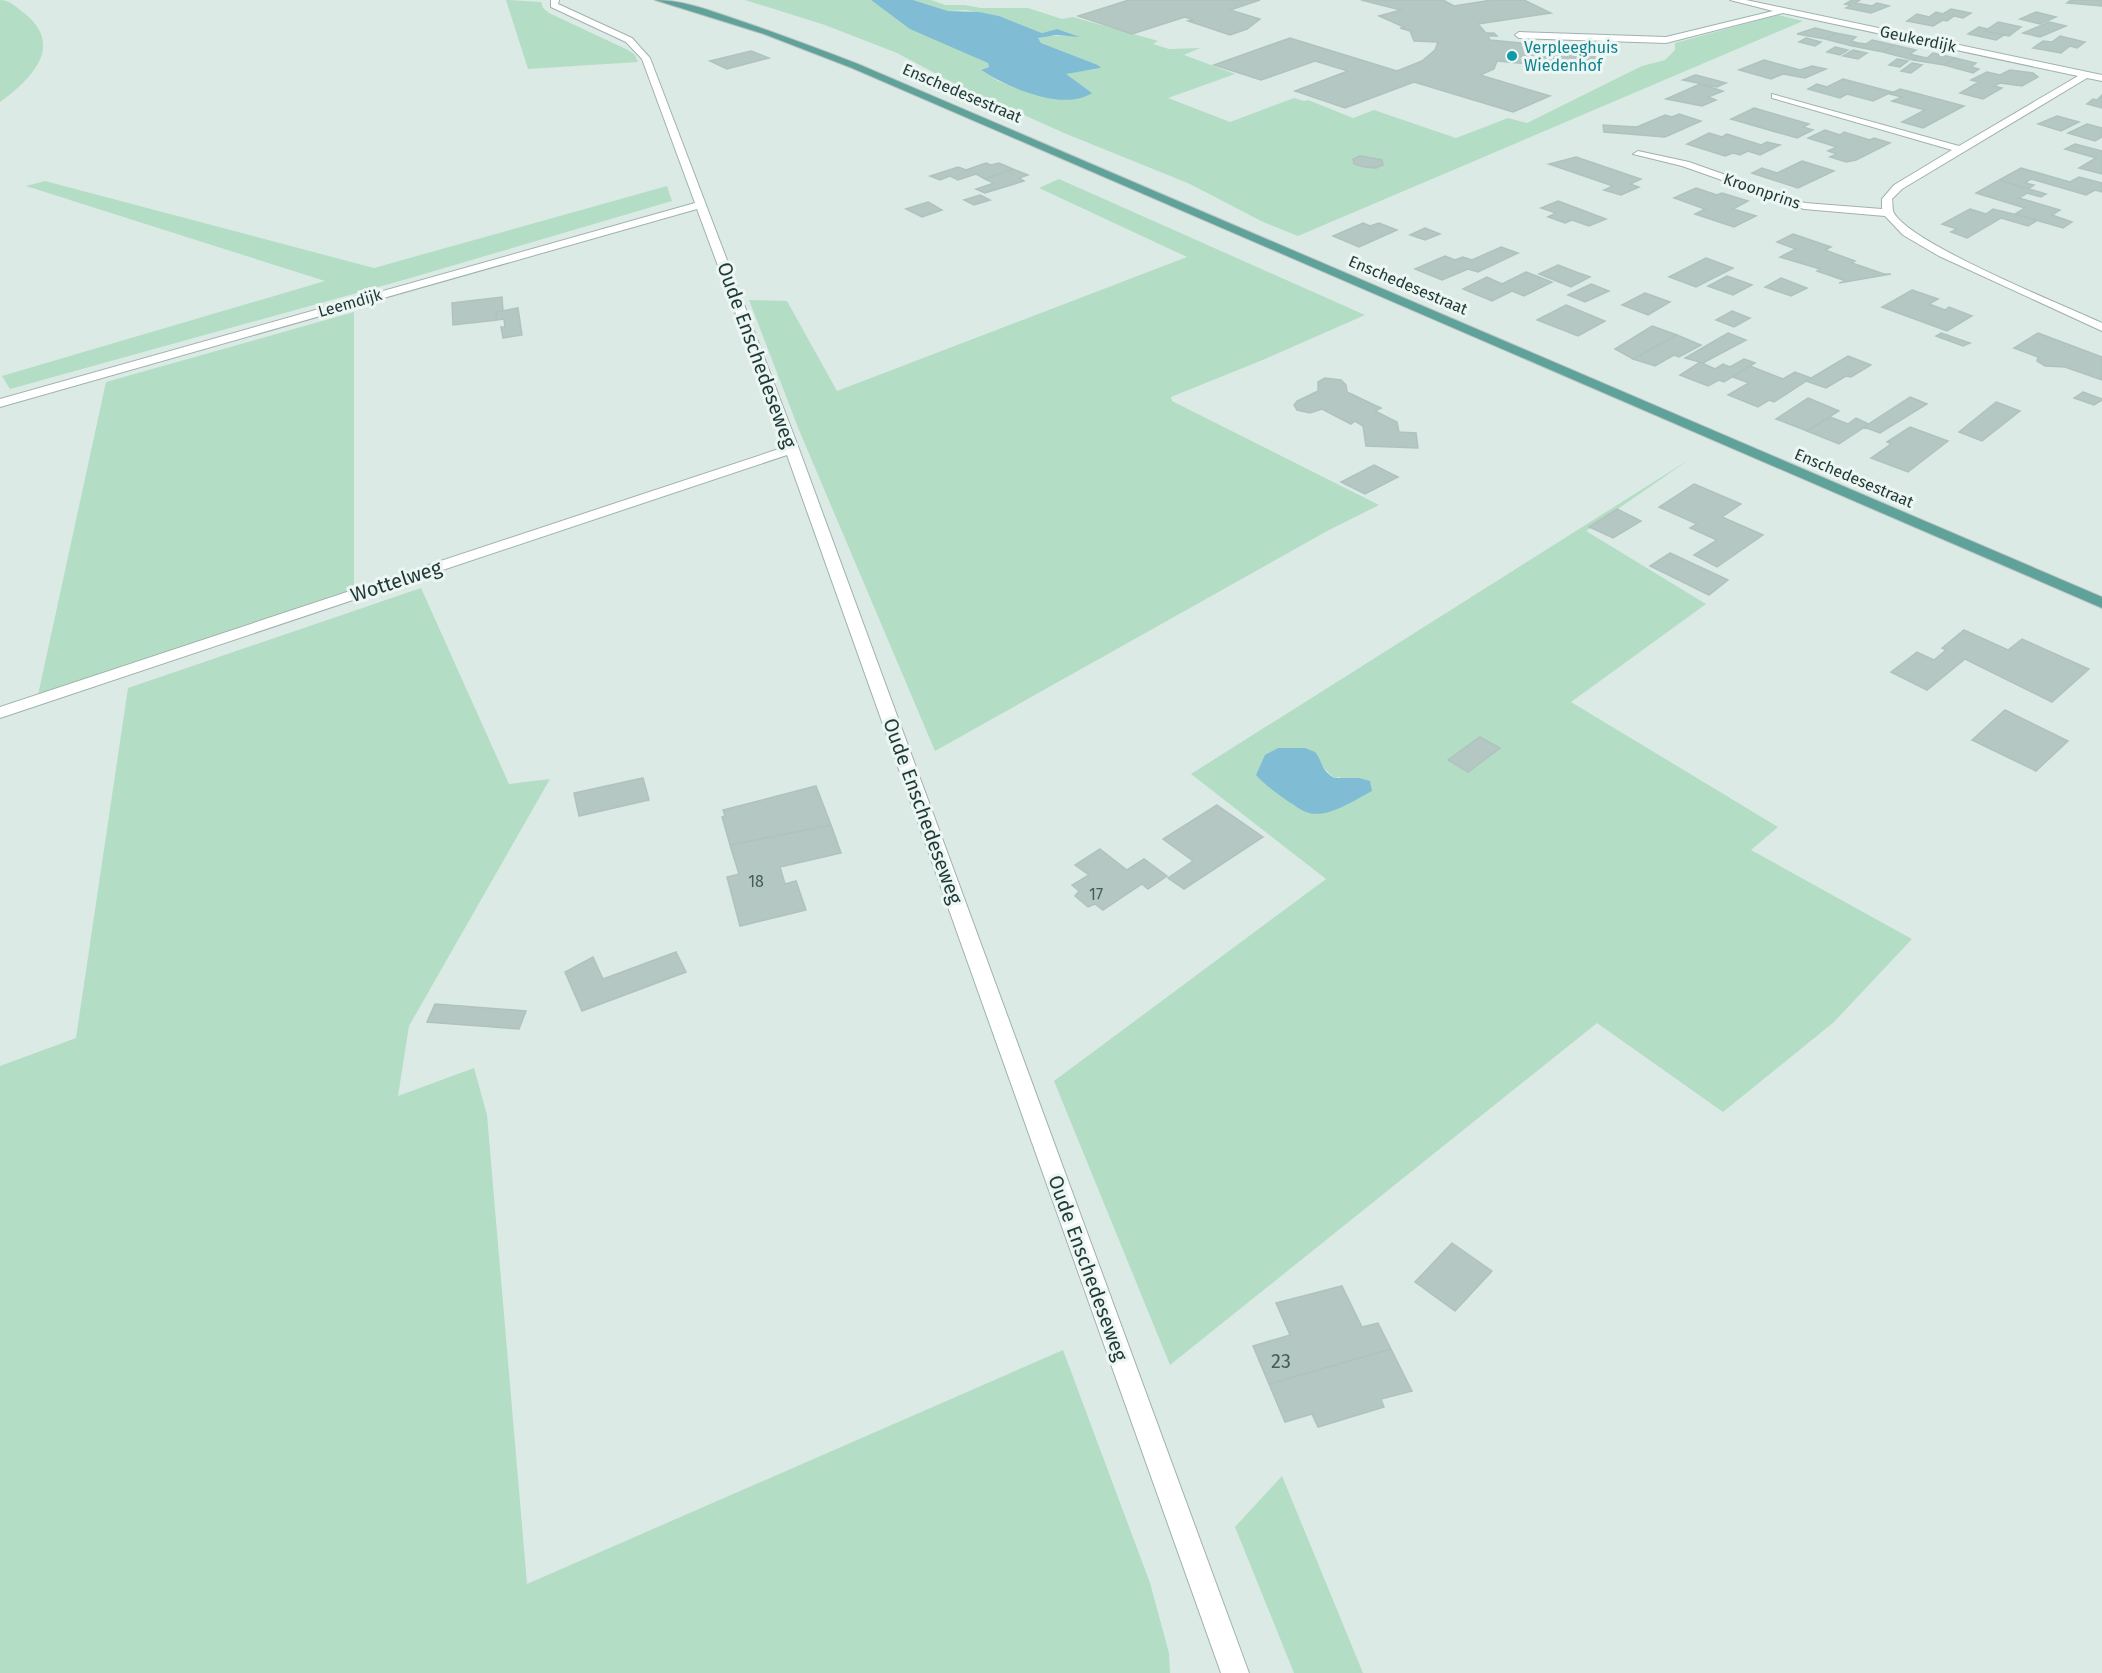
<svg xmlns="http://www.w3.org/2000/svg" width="2102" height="1673" font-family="'Fira Sans',sans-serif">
  <rect width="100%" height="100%" fill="#dceae6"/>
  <path fill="#b3ddc4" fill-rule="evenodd" d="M 0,0 C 10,0 16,7 24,13 C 66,46 30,80 0,102 Z
    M 506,0 L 541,2 L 543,8 L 549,13 L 628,50 L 635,55 L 638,62 L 528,69 Z
    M 745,0 L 871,0 L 888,12 L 988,63 L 989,67 L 981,70 L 998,81 L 1035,95 L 1092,93 L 1065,74 C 1077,70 1089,72 1100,68 L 1098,65 L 1041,43 L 1038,38 L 1043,36 L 1076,36 L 1057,29 L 1042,33 L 999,16 L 965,10 L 948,11 L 913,0 L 931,0 L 945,5 L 965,5 L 981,8 L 1028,8 L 1062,19 L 1073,17 L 1158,41 L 1153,44 L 1169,49 L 1200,48 L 1184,55 L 1235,74 L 1168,98 L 1230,122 L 1294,98 L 1304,101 L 1308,100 L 1353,118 L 1374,110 L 1456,138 L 1508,118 L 1527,123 L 1642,66 L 1665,60 L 1675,50 L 1675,43 L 1778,15 L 1803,21 L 1298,236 L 1263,222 L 1190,184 L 1064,133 L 961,87 L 897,53 L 825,25 Z
    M 1059,179 L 1365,315 L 1265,359 L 1171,397 L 1172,401 L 1379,505 L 1329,530 L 935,751 L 799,430 L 749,300 L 787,301 L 837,391 L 1187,257 L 1039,188 Z
    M 45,181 L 374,268 L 667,186 L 672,201 L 407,279 L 10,389 L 2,376 L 325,281 L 26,186 Z
    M 354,312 L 354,590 L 38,695 L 106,382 Z
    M 1690,459 L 1586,531 L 1706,604 L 1571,702 L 1778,827 L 1751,850 L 1912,939 L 1834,1022 L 1723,1112 L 1597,1023 L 1170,1365 L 1054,1081 L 1326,879 L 1191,774 ZM 1320,764 L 1334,778 L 1340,777 L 1355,799 L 1347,805 L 1325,812 Z
    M 421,588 L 509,784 L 550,779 L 409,1026 L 398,1096 L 474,1068 L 487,1115 L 527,1584 L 1063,1350 L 1150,1583 L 1169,1653 L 1170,1673 L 0,1673 L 0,1066 L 76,1038 L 128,688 Z
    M 1282,1476 L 1363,1673 L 1294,1673 L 1235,1527 Z"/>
  <path fill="#80bcd3" d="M 871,0 L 913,0 L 948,11 L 979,12 L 999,16 L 1042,33 L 1057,29 L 1080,37 L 1056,35 L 1038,38 L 1041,43 L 1098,65 L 1101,68 L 1066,74 L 1092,93 C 1063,112 1007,87 981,70 L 989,67 L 988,63 L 910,29 Z
    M 1278,748 L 1305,748 L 1315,752 C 1324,763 1319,768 1334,778 L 1359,778 L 1370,781 L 1372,791 C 1354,800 1327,820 1306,812 C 1300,810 1295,805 1289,802 C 1277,793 1266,786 1256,775 L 1265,755 Z"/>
  <path fill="#b5c7c2" stroke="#afc3be" stroke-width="1.5" d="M 1129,0 L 1260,0 L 1230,10 L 1260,19 L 1247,29 L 1230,35 L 1188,21 L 1193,20 L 1185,17 L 1132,34 L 1078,16 Z
    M 1361,0 L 1443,0 L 1454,6 L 1492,0 L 1524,0 L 1551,13 L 1478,24 L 1486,33 L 1494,33 L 1497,36 L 1488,36 L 1490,40 L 1596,50 L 1593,70 L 1497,61 L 1494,69 L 1480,75 L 1550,96 L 1513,112 L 1414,82 L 1345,108 L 1295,91 L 1348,71 L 1315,61 L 1261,80 L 1214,65 L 1290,38 L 1397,71 L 1422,61 L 1435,50 L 1438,42 L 1414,41 L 1410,31 L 1400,28 L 1406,28 L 1379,16 L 1401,10 Z
    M 1852,0 L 1860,0 L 1856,3 L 1872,6 L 1877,3 L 1889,6 L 1871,13 L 1846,8 L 1851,5 L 1845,4 Z
    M 2071,0 L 2102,0 L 2102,6 L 2067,3 Z
    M 1951,9 L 1971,13 L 1963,18 L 1954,16 L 1947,21 L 1943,20 L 1933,26 L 1907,21 L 1917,14 L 1929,17 L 1936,12 L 1943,14 Z
    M 2036,12 L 2056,17 L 2040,24 L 2020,19 Z
    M 1998,22 L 2021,27 L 2009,36 L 1985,31 Z
    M 2049,22 L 2066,26 L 2040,37 L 2023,33 Z
    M 1979,27 L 1988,29 L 1985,31 L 2004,35 L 1996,40 L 1968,34 Z
    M 1815,28 L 1836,33 L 1825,39 L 1797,34 Z
    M 1836,33 L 1856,37 L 1851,41 L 1858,43 L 1852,46 L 1825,39 Z
    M 2060,36 L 2085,42 L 2077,48 L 2070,46 L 2061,53 L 2033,48 L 2043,41 L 2052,42 Z
    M 1806,38 L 1821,42 L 1815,46 L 1799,42 Z
    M 1872,40 L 1894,45 L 1883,52 L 1852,46 L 1858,43 L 1866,44 Z
    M 1894,45 L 1916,50 L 1910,54 L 1918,56 L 1913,60 L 1883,52 Z
    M 1835,47 L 1848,50 L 1840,55 L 1827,52 Z
    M 1853,50 L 1867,53 L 1858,59 L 1843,56 Z
    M 751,51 L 769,58 L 727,69 L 710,61 Z
    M 1933,53 L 1955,58 L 1944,65 L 1913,60 L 1918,56 L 1927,58 Z
    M 1955,58 L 1976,63 L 1971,67 L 1979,69 L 1973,73 L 1944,65 Z
    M 1897,59 L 1908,61 L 1900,67 L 1889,65 Z
    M 1764,60 L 1800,70 L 1812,66 L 1826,69 L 1805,78 L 1783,74 L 1771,79 L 1739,70 Z
    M 1912,63 L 1922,65 L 1911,73 L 1901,71 Z
    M 2010,70 L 2033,73 L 2038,77 L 2022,86 L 2000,83 L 1994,86 L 2002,88 L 1983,99 L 1960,93 L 1979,82 L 1971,80 L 1987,72 L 2000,75 Z
    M 1695,75 L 1696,75 L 1726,83 L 1717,87 L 1683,80 Z
    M 1843,79 L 1892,92 L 1873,101 L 1847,94 L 1840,98 L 1808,89 L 1817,84 L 1827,87 Z
    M 1700,84 L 1723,91 L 1708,97 L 1716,100 L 1702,106 L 1666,99 Z
    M 1900,89 L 1964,106 L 1923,128 L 1902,122 L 1925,110 L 1892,101 L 1902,97 L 1890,94 Z
    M 2102,95 L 2102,108 L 2087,104 L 2093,99 L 2097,100 Z
    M 1754,108 L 1809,124 L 1803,127 L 1813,130 L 1797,138 L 1731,119 Z
    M 1679,114 L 1701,121 L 1665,137 L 1604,132 L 1603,125 L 1637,127 L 1665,115 L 1672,117 Z
    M 2057,116 L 2079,122 L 2061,131 L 2038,124 Z
    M 2087,124 L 2102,128 L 2102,137 L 2095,141 L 2068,133 Z
    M 1825,130 L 1840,135 L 1844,132 L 1870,140 L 1874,138 L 1890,143 L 1856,160 L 1846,162 L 1830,157 L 1837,154 L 1828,151 L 1837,147 L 1808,138 Z
    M 1709,133 L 1722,137 L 1727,134 L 1761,145 L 1767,142 L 1780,145 L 1760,155 L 1748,151 L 1740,155 L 1733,153 L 1725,156 L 1687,144 Z
    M 2075,144 L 2102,151 L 2102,174 L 2079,168 L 2096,158 L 2065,149 Z
    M 1360,156 L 1382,160 L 1383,165 L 1376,168 L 1364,167 L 1354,164 L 1353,159 Z
    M 1576,157 L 1641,179 L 1630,184 L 1639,187 L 1621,195 L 1604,190 L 1613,186 L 1549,164 Z
    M 1802,161 L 1834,171 L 1798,188 L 1752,173 L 1762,168 L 1777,173 Z
    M 986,163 L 991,165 L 999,163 L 1013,169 L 985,179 L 976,174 L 958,180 L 950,176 L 940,180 L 930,176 L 958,167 L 966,170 Z
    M 2021,168 L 2070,182 L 2079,177 L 2102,183 L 2102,192 L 2095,190 L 2086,195 L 2031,179 L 2025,183 L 2034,185 L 2028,189 L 1999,180 Z
    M 1013,169 L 1028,175 L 1019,178 L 1024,181 L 985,193 L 976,189 L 994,183 L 985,179 Z
    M 1999,180 L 2046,194 L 2041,197 L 2027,193 L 2019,198 L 2060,210 L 2052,215 L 2072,222 L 2063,228 L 2015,214 L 2025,208 L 1976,193 Z
    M 1696,188 L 1717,195 L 1722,193 L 1748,201 L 1733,209 L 1756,216 L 1734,227 L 1695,214 L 1705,209 L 1674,198 Z
    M 980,195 L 990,200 L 974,205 L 964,200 Z
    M 1558,201 L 1606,219 L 1589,226 L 1572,220 L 1565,223 L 1548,217 L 1556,213 L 1541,208 Z
    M 928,202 L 942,210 L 922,217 L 906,209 Z
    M 1970,209 L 1986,214 L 1993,209 L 2038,220 L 2028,226 L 2001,218 L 1967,238 L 1951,232 L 1957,229 L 1942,224 Z
    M 1363,223 L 1370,226 L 1379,223 L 1397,230 L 1359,247 L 1333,236 Z
    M 1425,228 L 1440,234 L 1425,240 L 1410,235 Z
    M 1793,234 L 1831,247 L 1825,250 L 1855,261 L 1852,263 L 1884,274 L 1891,274 L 1839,283 L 1846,281 L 1817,271 L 1820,269 L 1780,257 L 1796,249 L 1777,242 Z
    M 1501,247 L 1518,253 L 1478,272 L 1468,269 L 1442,280 L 1415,269 L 1445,256 L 1455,260 L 1463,257 L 1472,260 Z
    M 1706,258 L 1733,268 L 1696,287 L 1669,277 Z
    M 1558,265 L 1576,272 L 1590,277 L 1571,287 L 1539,274 Z
    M 1526,272 L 1552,282 L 1524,296 L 1512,291 L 1492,301 L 1463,289 L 1487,277 L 1502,284 Z
    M 1727,276 L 1752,285 L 1733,295 L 1708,286 Z
    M 1781,278 L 1807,288 L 1791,296 L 1765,287 Z
    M 1591,284 L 1609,291 L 1585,302 L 1568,295 Z
    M 1912,290 L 1938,299 L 1929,304 L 1945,310 L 1949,307 L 1972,316 L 1947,331 L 1882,307 Z
    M 1645,293 L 1670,302 L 1648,315 L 1622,305 Z
    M 502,297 L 503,311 L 496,312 L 497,320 L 453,325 L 452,303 Z
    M 1566,305 L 1605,321 L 1578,336 L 1537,320 Z
    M 518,308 L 522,335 L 503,338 L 501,327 L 505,327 L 504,319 L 497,320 L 496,312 Z
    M 1732,311 L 1750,318 L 1734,327 L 1716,320 Z
    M 1652,326 L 1677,335 L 1633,359 L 1615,349 Z
    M 1728,333 L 1746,340 L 1703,363 L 1685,358 Z
    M 1941,333 L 1970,343 L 1963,346 L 1936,336 Z
    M 2038,333 L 2102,357 L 2102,380 L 2065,367 L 2045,366 L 2037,361 L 2038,357 L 2014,348 Z
    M 1677,335 L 1701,345 L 1679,357 L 1674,355 L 1655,366 L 1633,359 Z
    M 1848,356 L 1871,365 L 1851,377 L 1846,376 L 1826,388 L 1806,381 Z
    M 1744,359 L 1755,363 L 1724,382 L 1719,380 L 1708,386 L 1680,375 L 1700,362 L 1715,369 L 1723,364 L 1730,367 Z
    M 1750,366 L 1783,379 L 1795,372 L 1811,378 L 1774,402 L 1769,400 L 1758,407 L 1728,395 L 1749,383 L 1733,377 Z
    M 1325,378 L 1341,380 L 1346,385 L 1347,392 L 1381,408 L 1375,411 L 1397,422 L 1399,432 L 1416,433 L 1418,448 L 1366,446 L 1363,426 L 1355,421 L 1351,424 L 1322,409 L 1310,413 L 1297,410 L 1294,405 L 1297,401 L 1318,391 L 1318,382 Z
    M 2083,392 L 2102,399 L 2102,400 L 2094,405 L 2074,398 Z
    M 1910,397 L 1927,404 L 1880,433 L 1864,427 Z
    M 1808,398 L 1839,411 L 1807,431 L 1776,419 Z
    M 1996,402 L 2020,411 L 1982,441 L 1959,432 Z
    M 1830,417 L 1848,424 L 1856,418 L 1869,424 L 1839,444 L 1807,431 Z
    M 1910,427 L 1948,441 L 1908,472 L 1871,458 L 1891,444 L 1887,442 Z
    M 1374,465 L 1398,477 L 1365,494 L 1341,482 Z
    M 1694,484 L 1741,504 L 1722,517 L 1763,535 L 1717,567 L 1694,555 L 1717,540 L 1690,528 L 1697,524 L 1659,507 Z
    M 1617,509 L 1641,521 L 1613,538 L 1589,527 Z
    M 1670,553 L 1728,580 L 1709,595 L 1650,566 Z
    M 1964,630 L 2008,650 L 2022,639 L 2089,669 L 2052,702 L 1965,659 L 1927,690 L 1891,672 L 1917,652 L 1934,660 L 1946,650 L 1942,648 Z
    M 2005,710 L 2068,741 L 2036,771 L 1972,740 Z
    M 1480,737 L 1500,748 L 1468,772 L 1448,760 Z
    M 643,778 L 649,800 L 579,816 L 574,793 Z
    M 816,786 L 831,825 L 730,845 L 722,817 L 725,816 L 723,810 Z
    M 1217,805 L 1263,837 L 1184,889 L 1168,878 L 1193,861 L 1163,839 Z
    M 831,825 L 841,853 L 780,867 L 785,884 L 796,881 L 806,910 L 740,926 L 727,877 L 739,874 L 730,845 Z
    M 1100,849 L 1127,870 L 1144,859 L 1167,876 L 1148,889 L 1142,884 L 1103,910 L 1095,904 L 1088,907 L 1075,896 L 1079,891 L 1072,885 L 1089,875 L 1075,865 Z
    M 676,952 L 686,972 L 582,1011 L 565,972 L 593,957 L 603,979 Z
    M 435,1004 L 526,1011 L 519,1029 L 427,1022 Z
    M 1452,1243 L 1492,1271 L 1455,1311 L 1415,1282 Z
    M 1342,1286 L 1362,1327 L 1378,1323 L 1391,1349 L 1269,1384 L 1253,1346 L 1290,1335 L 1276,1303 Z
    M 1391,1349 L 1412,1391 L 1381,1399 L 1384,1407 L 1318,1427 L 1312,1414 L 1285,1422 L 1269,1384 Z"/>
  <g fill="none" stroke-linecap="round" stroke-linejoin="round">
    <defs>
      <path id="minor" d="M 551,0 L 559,0 L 558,4 L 632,38 L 650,58 L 799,449 L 1249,1673 L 1221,1673 L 787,455 L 0,718 L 0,707 L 785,447 L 697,209 L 0,407 L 0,399 L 695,203 L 642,59 L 626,42 L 551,7 Z
        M 1730,0 L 1746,0 L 2102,75 L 2102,81 L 2087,78 L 1902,189 L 1892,199 C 1893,204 1892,210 1894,213 C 1911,244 2063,305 2102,323 L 2102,331 L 1939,256 L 1903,235 L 1885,216 L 1804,209 L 1682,166 L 1633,154 L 1638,151 L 1689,162 L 1805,203 L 1882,209 L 1882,199 L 1894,185 L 1952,150 L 1772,98 L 1772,94 L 1959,146 L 2078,76 L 1783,13 L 1666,43 L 1519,38 L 1515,35 L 1519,32 L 1666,37 L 1773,11 Z"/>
      <path id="major" d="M 655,0 C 681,0 706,9 732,18 C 774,32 816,48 858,64 L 2102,597 L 2102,608 L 852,68 L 764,34 Z"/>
    </defs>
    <use href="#minor" stroke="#9fb2ae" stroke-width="2"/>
    <use href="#major" stroke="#bcc4c3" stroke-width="2"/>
    <use href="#minor" fill="#fff" fill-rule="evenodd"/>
    <use href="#major" fill="#5ea29a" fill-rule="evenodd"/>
  </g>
  <circle fill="#0f9aa8" stroke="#edf6f3" stroke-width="2" cx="1512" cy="56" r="6"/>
  <g text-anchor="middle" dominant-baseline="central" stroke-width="6" stroke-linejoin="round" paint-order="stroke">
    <g font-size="16" fill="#1e3a36" stroke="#edf6f3">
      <text transform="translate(1918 39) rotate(12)">Geukerdijk</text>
      <text transform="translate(962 93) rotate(23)">Enschedesestraat</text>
      <text transform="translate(1762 191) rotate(19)">Kroonprins</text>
      <text transform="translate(1408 285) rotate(23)">Enschedesestraat</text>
      <text transform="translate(350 303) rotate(-16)">Leemdijk</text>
      <text transform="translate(1854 478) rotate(23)">Enschedesestraat</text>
    </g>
    <g font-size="16" fill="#0d838f" stroke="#edf6f3" text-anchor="start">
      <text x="1524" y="47">Verpleeghuis<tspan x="1524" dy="18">Wiedenhof</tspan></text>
    </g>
    <g font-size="16" fill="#445d59">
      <text x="756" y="881">18</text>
      <text x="1096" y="894">17</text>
    </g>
    <g font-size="20" fill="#1e3a36" stroke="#edf6f3">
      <text transform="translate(757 355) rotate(70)">Oude Enschedeseweg</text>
      <text transform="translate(396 581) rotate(-18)">Wottelweg</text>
      <text transform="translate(923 811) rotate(70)">Oude Enschedeseweg</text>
      <text transform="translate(1088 1268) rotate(70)">Oude Enschedeseweg</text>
    </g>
    <g font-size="20" fill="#445d59">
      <text x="1281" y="1361">23</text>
    </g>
  </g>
</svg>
